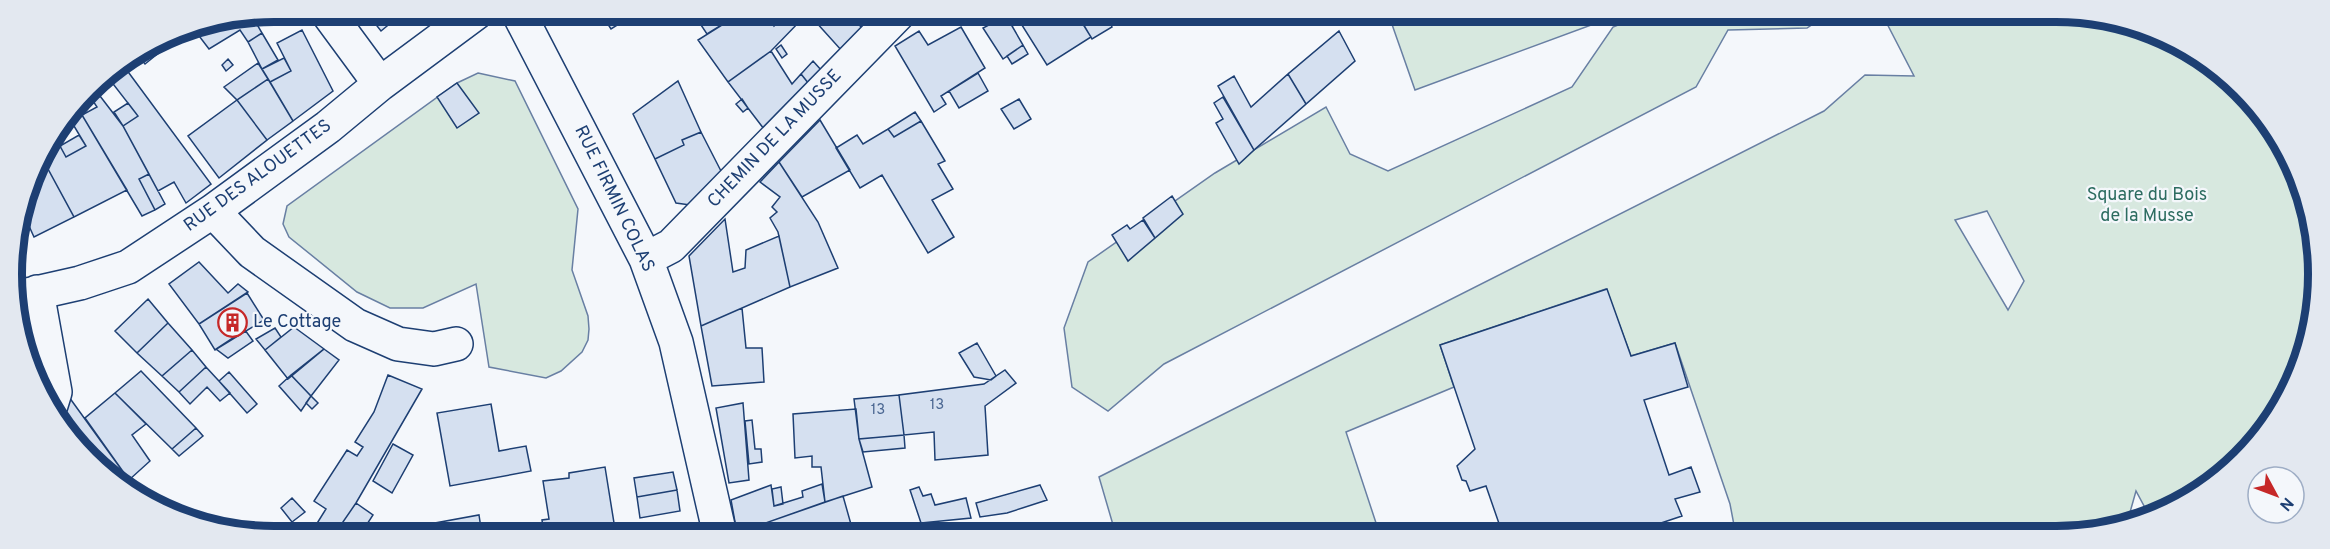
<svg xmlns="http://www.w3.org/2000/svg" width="2330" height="549" font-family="Overpass,sans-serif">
  <rect width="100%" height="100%" fill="#f4f7fb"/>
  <path fill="#d7e8df" stroke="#687fa3" stroke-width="1.5" fill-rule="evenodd" d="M 1388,13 L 1621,14 L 1415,90 Z
    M 1646,14 L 1828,14 L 1807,28 L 1728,30 L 1696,87 L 1164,364 L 1108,411 L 1072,387 L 1064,328 L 1088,262 L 1215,173 L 1326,107 L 1350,154 L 1388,171 L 1572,87 L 1613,27 Z
    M 1882,14 L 2090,14 L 2187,47 L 2264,115 L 2309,207 L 2316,309 L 2291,391 L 2241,460 L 2171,510 L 2150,517 L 2136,491 L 2127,523 L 2089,535 L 1704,535 L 1734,525 L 1730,504 L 1675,343 L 1631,356 L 1606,289 L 1440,345 L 1454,387 L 1346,432 L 1380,535 L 1116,535 L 1099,477 L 1824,111 L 1865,75 L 1914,76 ZM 1987,211 L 2024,281 L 2008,310 L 1955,220 Z
    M 478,73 L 515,81 L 578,209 L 572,270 L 588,316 L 589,329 L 588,340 L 582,352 L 561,371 L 546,378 L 489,367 L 476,284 L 423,308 L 390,308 L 357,292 L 289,237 L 283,224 L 287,206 L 457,83 Z"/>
  <path fill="#d5e0f0" stroke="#1d3f73" stroke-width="1.5" d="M 366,12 L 404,12 L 381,31 Z
    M 600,12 L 638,12 L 611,29 Z
    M 693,13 L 741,13 L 707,34 Z
    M 741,13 L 766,13 L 774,26 L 787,13 L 799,13 L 803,18 L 771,51 L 728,82 L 698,40 Z
    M 824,13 L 848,13 L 863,29 L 842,51 L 815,21 Z
    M 982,13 L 1015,13 L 1020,22 L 1012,26 L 1023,45 L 1003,59 L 983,28 L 989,25 Z
    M 1015,13 L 1035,13 L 1020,22 Z
    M 1035,13 L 1044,13 L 1047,17 L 1053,13 L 1076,13 L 1091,37 L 1047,65 L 1020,22 Z
    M 1077,13 L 1104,13 L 1112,27 L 1092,39 Z
    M 266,14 L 255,21 L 262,33 L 248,42 L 240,30 L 209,49 L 193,28 Z
    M 961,27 L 985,68 L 941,96 L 946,104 L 934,112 L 895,46 L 919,31 L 928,45 Z
    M 188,29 L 176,39 L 171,34 L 174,32 Z
    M 302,30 L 333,91 L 293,121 L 270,82 L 291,71 L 277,43 Z
    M 1339,31 L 1355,61 L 1306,104 L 1288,74 Z
    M 262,33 L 278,60 L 262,69 L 248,42 Z
    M 171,34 L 176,39 L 145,64 L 141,59 L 136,64 L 135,57 Z
    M 781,45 L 787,54 L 782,58 L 776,49 Z
    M 1023,45 L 1028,54 L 1012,64 L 1007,56 Z
    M 771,51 L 792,84 L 801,74 L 809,84 L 764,129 L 728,82 Z
    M 284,58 L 291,71 L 270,82 L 262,69 Z
    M 228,59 L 233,65 L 226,71 L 222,65 Z
    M 813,61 L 822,71 L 809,84 L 801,74 Z
    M 258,63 L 268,79 L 237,100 L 224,87 Z
    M 126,69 L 211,184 L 186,203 L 174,182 L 158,191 L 123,126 L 138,116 L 110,80 Z
    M 978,73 L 988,91 L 959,108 L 949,91 Z
    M 1288,74 L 1306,104 L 1254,150 L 1218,86 L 1234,76 L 1251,107 Z
    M 268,79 L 293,121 L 267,140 L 237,100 Z
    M 678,81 L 701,132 L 682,140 L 684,145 L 655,159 L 633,114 Z
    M 457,83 L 479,113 L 457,128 L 437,97 Z
    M 100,96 L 123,126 L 149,174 L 139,179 L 155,210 L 142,216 L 82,115 L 97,107 L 93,101 Z
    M 1223,97 L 1254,150 L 1239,164 L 1216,123 L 1223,119 L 1214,103 Z
    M 742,99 L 748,108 L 743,112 L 736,104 Z
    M 1019,99 L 1031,119 L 1014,129 L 1001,109 Z
    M 237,100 L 267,140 L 219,178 L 188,136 Z
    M 128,103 L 138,116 L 123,126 L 114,112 Z
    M 915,112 L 921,121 L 894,137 L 888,129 Z
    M 82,115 L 127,190 L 74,217 L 41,156 L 46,150 L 51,148 L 53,150 L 60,146 L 66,157 L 86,146 L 71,121 Z
    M 820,120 L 850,170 L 802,197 L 779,162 Z
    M 921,121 L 945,161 L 938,164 L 953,189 L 932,200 L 954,237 L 928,253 L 882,175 L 860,188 L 836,148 L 857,135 L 863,144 L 888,129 L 894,137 Z
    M 701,132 L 722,173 L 690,205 L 676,203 L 655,159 L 684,145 L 682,140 Z
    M 79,135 L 86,146 L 66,157 L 60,146 Z
    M 41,156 L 74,217 L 34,237 L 24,215 Z
    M 779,162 L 818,222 L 838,268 L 790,287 L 778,232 L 770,218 L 777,212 L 772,207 L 780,197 L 760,182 Z
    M 149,174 L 165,204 L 155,210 L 139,179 Z
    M 1172,196 L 1183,214 L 1155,238 L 1143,218 Z
    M 725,219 L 733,272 L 745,268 L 746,250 L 779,236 L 790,287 L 701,326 L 689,256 Z
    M 1143,220 L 1155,238 L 1128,261 L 1112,235 L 1127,225 L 1130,229 Z
    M 199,262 L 228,293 L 238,284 L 248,292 L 199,324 L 169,284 Z
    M 1607,289 L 1631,356 L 1675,343 L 1688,387 L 1644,400 L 1669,475 L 1691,467 L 1700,492 L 1675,499 L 1682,516 L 1634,532 L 1631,527 L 1604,535 L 1591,535 L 1589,530 L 1576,535 L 1503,535 L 1486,486 L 1470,491 L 1466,481 L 1462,480 L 1457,466 L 1475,449 L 1440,345 Z
    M 247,293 L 264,320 L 215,350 L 199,324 Z
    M 148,299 L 168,323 L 137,353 L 115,331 Z
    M 742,308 L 746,348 L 762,348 L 764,382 L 712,386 L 701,326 Z
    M 168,323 L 192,350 L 162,376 L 137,353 Z
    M 294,327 L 324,349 L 288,379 L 265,350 Z
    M 275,328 L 281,337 L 265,350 L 256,339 Z
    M 245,330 L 253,341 L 228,358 L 216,349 Z
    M 23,334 L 24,335 L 32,370 L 26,359 Z
    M 977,343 L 996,376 L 991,380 L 974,377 L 959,353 Z
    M 324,349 L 339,360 L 311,396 L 291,375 Z
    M 192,350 L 206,367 L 179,392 L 162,376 Z
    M 206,367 L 230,393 L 220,401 L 207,387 L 190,404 L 179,392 Z
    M 1005,370 L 1016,383 L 985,406 L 988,455 L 935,460 L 934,432 L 904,435 L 899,395 L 984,384 Z
    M 141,371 L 196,428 L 172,449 L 115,393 Z
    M 229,372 L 257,404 L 247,413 L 219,381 Z
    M 291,375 L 311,396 L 301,411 L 279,386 Z
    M 388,375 L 422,389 L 356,503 L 334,535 L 325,535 L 316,525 L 326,509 L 314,501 L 347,450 L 357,456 L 363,447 L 355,442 L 374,412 Z
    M 115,393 L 146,424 L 132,435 L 150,461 L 129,480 L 85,418 Z
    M 899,395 L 904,435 L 859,439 L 854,399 Z
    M 311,396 L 318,403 L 312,409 L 306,403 Z
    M 69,397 L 129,480 L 124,485 L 66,435 L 59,421 Z
    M 743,403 L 749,480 L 729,483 L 716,408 Z
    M 491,404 L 499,451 L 526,446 L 531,471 L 450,486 L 437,413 Z
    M 856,409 L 859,439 L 872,487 L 825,502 L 821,467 L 812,467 L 812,456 L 795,458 L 793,414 Z
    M 752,420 L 755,449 L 761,449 L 762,462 L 749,464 L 745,421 Z
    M 196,428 L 203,436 L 179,456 L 172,449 Z
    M 904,435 L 905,448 L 863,452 L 859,439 Z
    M 393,444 L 413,455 L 392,493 L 373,481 Z
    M 605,467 L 614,523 L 544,535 L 542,520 L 549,519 L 543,481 L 569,478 L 569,473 Z
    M 673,472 L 677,490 L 637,497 L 634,478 Z
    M 822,484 L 825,502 L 737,533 L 731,500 L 771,485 L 774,506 L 803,497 L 802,491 Z
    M 1040,485 L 1047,500 L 1007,513 L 980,517 L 976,503 Z
    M 781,487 L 783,504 L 774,506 L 772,489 Z
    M 919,487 L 923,496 L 931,494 L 935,505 L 966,498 L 971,518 L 921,523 L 910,490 Z
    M 677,490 L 680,511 L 640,518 L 637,497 Z
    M 843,496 L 854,535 L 737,535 L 737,533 Z
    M 292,498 L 305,512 L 292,522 L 281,508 Z
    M 356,503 L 373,515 L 360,535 L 334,535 Z
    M 479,515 L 482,535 L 369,535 Z
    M 669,524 L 672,535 L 637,535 L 636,531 Z"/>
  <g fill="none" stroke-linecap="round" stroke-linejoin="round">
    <defs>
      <path id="street" d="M 327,12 L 380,84
        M 518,12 L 646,259 L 676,342 L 720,535
        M 213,211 L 252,252 L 355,325 L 398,344 L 434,349 L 456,344
        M 646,259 L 671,246 L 899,13
        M 37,292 L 55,392 L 51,405
        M 18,297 L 80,283 L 128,267 L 213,211 L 328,127 L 380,84 L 477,12"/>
    </defs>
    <use href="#street" stroke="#1d3f73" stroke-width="36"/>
    <use href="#street" stroke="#f4f7fb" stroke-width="33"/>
  </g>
  <defs>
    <symbol id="building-ring" viewBox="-11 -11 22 22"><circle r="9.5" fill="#f4f7fb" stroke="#c62828" stroke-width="1.5"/><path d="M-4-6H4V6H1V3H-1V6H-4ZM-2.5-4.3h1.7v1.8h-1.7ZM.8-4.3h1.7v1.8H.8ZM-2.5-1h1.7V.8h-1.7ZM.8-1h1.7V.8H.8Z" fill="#c62828"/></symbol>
  </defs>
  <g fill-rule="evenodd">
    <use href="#building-ring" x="216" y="306" width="33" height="33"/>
  </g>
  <g text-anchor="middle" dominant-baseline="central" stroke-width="4.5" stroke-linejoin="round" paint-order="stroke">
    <g font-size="15" fill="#4b6792">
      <text x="937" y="405">13</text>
      <text x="878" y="410">13</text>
    </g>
    <g font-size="18" fill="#1d3f73" stroke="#f4f7fb">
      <text transform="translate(775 139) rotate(-46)">CHEMIN DE LA MUSSE</text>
      <text transform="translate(258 176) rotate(-36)">RUE DES ALOUETTES</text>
      <text transform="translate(614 199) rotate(64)">RUE FIRMIN COLAS</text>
    </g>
    <g font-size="18" fill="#2c6c60" stroke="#f4f7fb">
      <text x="2147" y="195">Square du Bois<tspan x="2147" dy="21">de la Musse</tspan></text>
    </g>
    <g font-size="18" fill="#1d3f73" stroke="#f4f7fb" text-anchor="start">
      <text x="253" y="322">Le Cottage</text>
    </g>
  </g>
  <path d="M0 0H2330V549H0ZM274 22H2056A252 252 0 0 1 2308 274V274A252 252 0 0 1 2056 526H274A252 252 0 0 1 22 274V274A252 252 0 0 1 274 22Z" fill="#e3e8f0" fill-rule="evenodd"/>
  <path fill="none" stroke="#1d3f73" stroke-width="8" d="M274 22H2056A252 252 0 0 1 2308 274V274A252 252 0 0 1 2056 526H274A252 252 0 0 1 22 274V274A252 252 0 0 1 274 22Z"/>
  <g transform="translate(2276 495) rotate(131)"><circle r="28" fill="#f4f7fb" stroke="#9eadc5" stroke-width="1.5"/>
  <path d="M0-4.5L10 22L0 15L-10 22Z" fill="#c62828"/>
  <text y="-9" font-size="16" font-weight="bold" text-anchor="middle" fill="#1d3f73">N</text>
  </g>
</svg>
